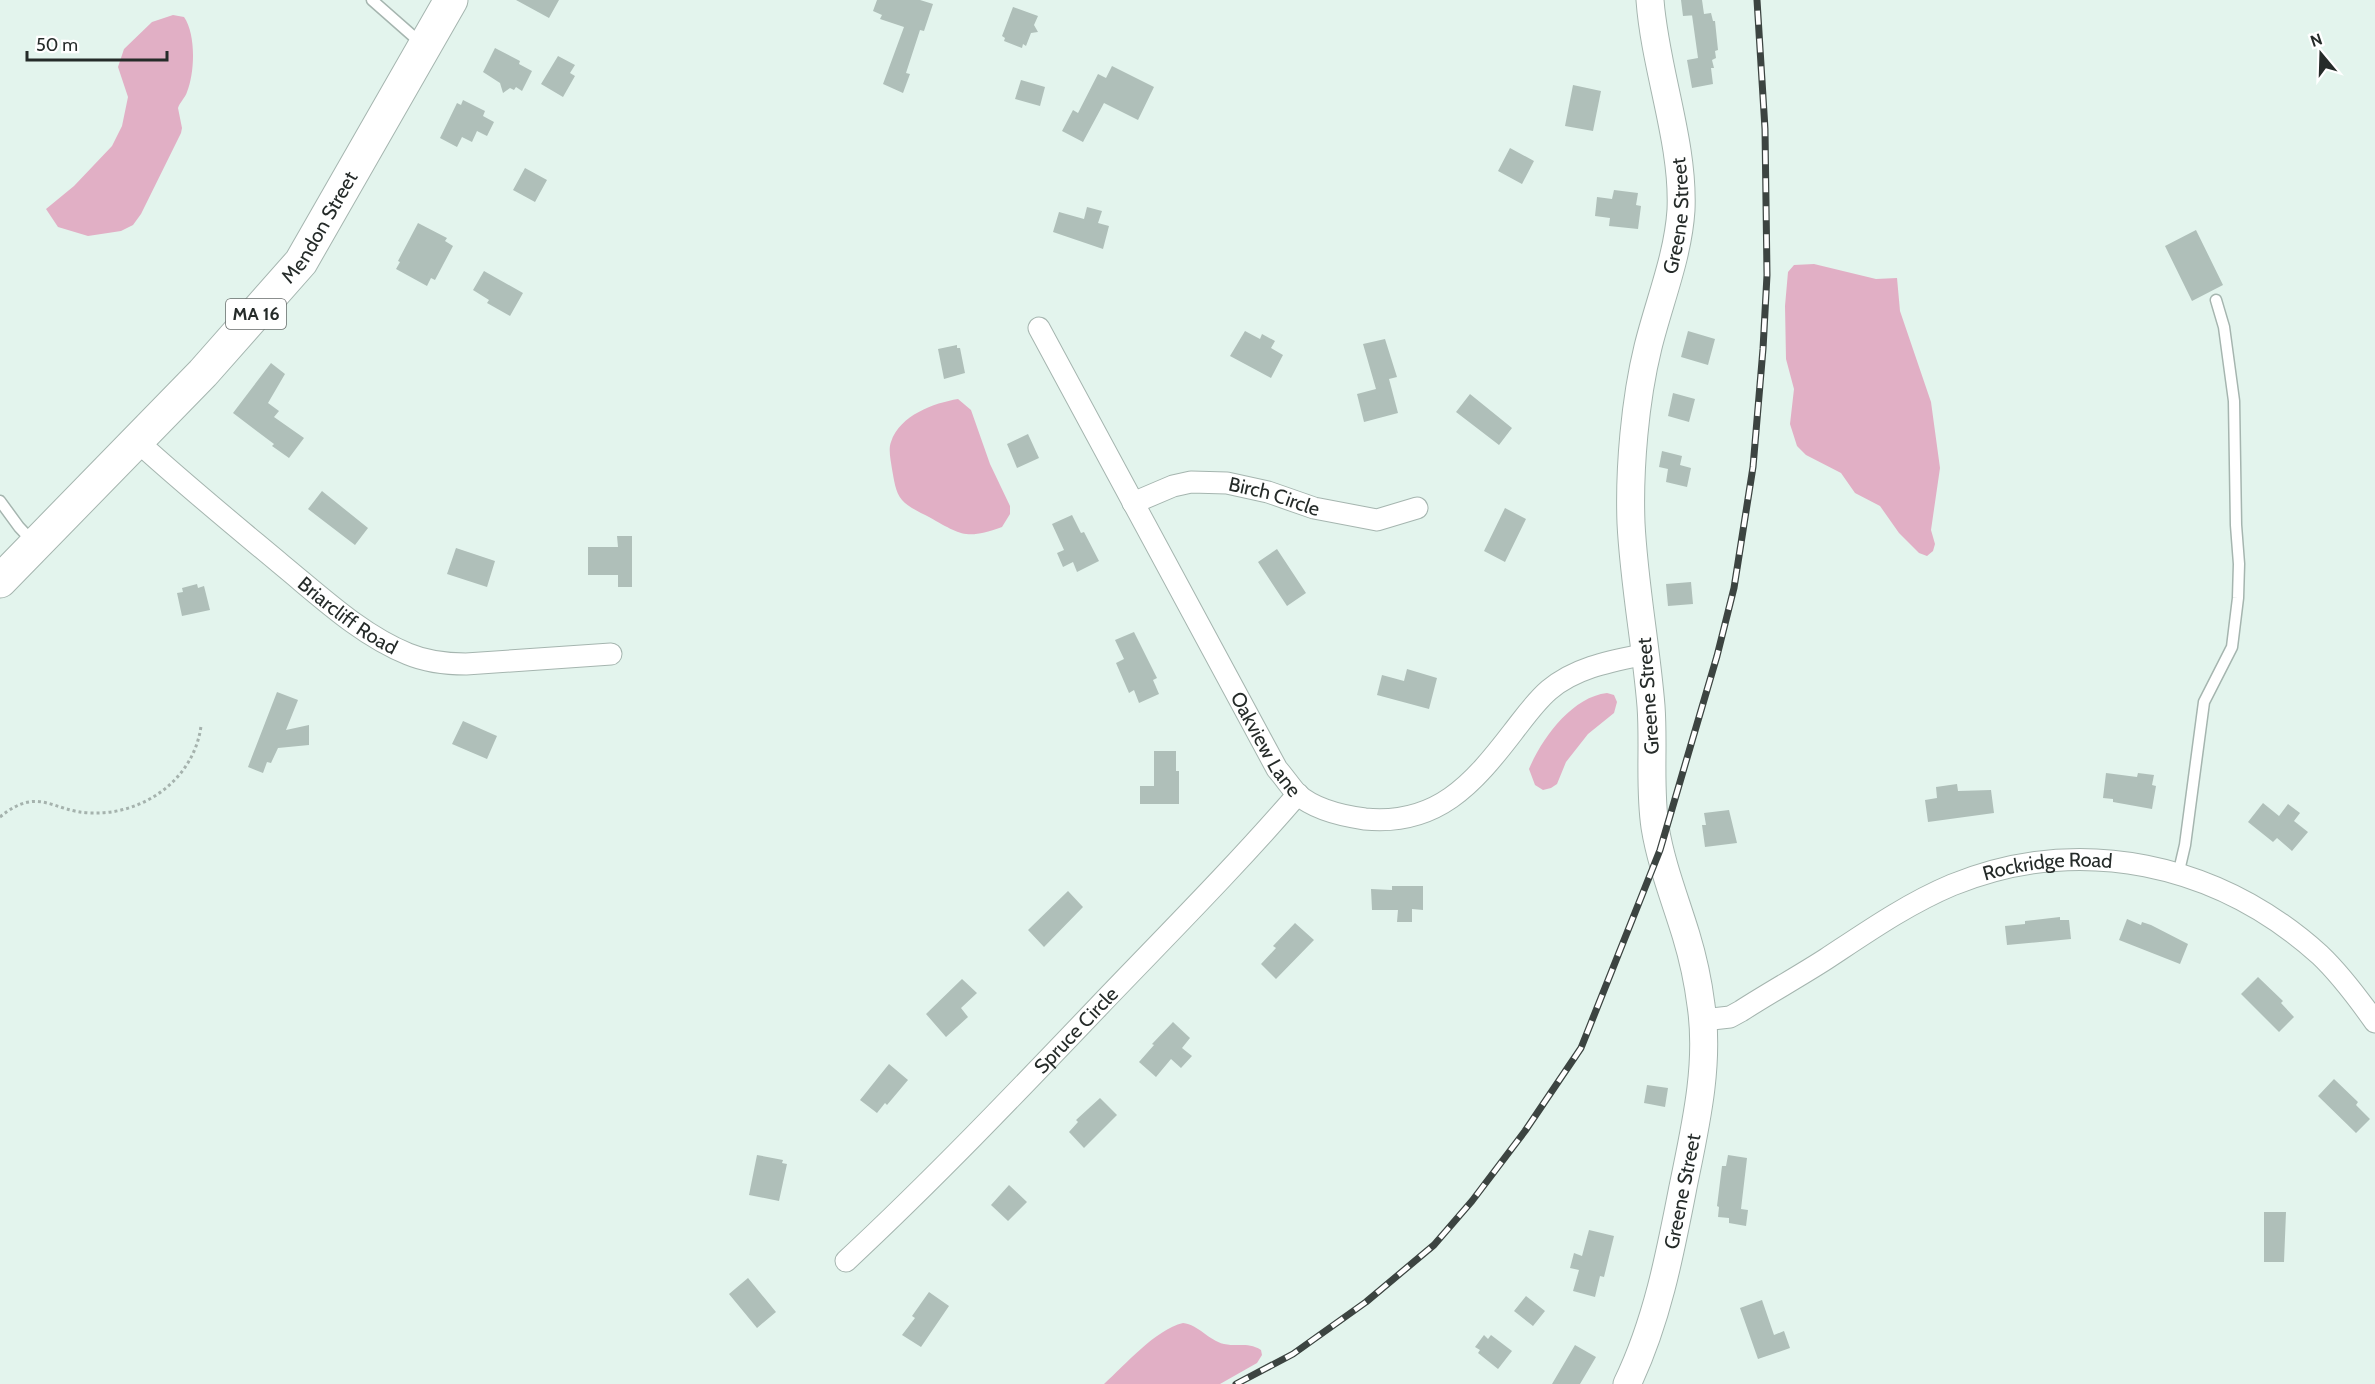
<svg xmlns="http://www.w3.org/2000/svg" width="2375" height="1384" font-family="Cabin,sans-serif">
  <rect width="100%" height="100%" fill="#e3f4ed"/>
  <path fill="#e1afc5" d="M 173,15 L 184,17 C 196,34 195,72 187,92 C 185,98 180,102 178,108 L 182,128 L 181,133 L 141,214 L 133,225 L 121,231 L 88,236 L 58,227 L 46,209 L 74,186 L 112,146 L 122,126 L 128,97 L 118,67 L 124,49 L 152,22 Z
    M 1814,264 L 1876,279 L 1897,278 L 1900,311 L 1931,402 L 1940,468 L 1931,530 L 1935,544 L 1933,551 L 1927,556 L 1919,553 L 1899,533 L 1880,506 L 1855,493 L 1841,473 L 1806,455 L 1797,446 L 1790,424 L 1794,389 L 1786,359 L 1785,306 L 1788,272 L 1794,265 Z
    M 958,399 L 971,410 L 990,464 L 1010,506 L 1010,514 L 1002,527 C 966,540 961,535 929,517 C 921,513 908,507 902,500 C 895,492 894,479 892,469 C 891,461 888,449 891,442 C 900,415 934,403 958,399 Z
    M 1607,693 L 1614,695 L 1617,702 L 1614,713 L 1588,734 L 1566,762 L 1557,784 L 1551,788 L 1543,790 L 1535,785 L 1529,769 C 1542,738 1572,697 1607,693 Z
    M 1183,1323 C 1199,1325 1208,1340 1224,1344 C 1238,1347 1248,1342 1261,1350 L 1262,1355 L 1257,1363 L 1220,1384 L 1104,1384 C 1126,1364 1155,1330 1183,1323 Z"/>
  <path fill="#afbfb9" d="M 516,0 L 559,0 L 549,18 Z
    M 877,0 L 920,0 L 933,4 L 924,31 L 920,30 L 906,73 L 910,74 L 903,93 L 883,84 L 904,27 L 880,19 L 882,15 L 873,11 Z
    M 1681,0 L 1702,0 L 1704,14 L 1711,13 L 1713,21 L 1715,21 L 1718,50 L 1715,51 L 1716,58 L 1712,60 L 1714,68 L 1711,68 L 1713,84 L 1692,88 L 1687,60 L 1698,58 L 1692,15 L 1697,15 L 1683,16 Z
    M 1013,7 L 1038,16 L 1034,25 L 1038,32 L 1031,33 L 1026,46 L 1023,44 L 1022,48 L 1004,41 L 1005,38 L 1002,36 Z
    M 495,48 L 520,61 L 519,64 L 532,71 L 522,91 L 516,87 L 514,90 L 510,88 L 503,93 L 500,83 L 483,72 Z
    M 558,56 L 575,65 L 570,73 L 575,76 L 563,97 L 541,84 Z
    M 1112,66 L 1154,87 L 1138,120 L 1104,103 L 1083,142 L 1062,131 L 1073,110 L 1078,113 L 1098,74 L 1106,78 Z
    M 1021,80 L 1045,87 L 1040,106 L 1015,99 Z
    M 1573,85 L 1601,91 L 1593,131 L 1565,126 Z
    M 463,100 L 485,111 L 483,116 L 494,122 L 487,136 L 477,131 L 472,142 L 462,137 L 457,147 L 440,138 L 457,103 L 461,105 Z
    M 1510,148 L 1534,161 L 1522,184 L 1498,171 Z
    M 525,168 L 547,180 L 535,202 L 513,190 Z
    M 1614,190 L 1638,193 L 1636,205 L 1641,206 L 1638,229 L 1609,226 L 1610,218 L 1595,216 L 1597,197 L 1612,199 Z
    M 1087,207 L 1102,211 L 1098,223 L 1109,226 L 1103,249 L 1053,232 L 1059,212 L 1084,219 Z
    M 418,223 L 447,238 L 445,241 L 453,246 L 435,280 L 431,278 L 427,286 L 396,269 L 400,262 L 398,261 Z
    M 2196,230 L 2223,285 L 2192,301 L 2165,246 Z
    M 484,271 L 523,293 L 510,316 L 487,303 L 489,300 L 473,290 Z
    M 1245,331 L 1260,339 L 1262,334 L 1275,341 L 1271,348 L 1283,355 L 1271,378 L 1230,356 Z
    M 1688,331 L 1715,339 L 1708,365 L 1681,357 Z
    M 1385,339 L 1397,377 L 1389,379 L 1398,413 L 1364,422 L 1357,394 L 1376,389 L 1363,344 Z
    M 957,345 L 957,348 L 960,348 L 965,373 L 944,379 L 938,349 Z
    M 271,363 L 285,374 L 268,403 L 279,411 L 274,417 L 304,438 L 289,458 L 272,446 L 274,444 L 233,413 Z
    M 1673,393 L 1695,399 L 1689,422 L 1668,416 Z
    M 1470,394 L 1512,428 L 1499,445 L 1456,412 Z
    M 1028,434 L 1039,458 L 1017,468 L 1007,444 Z
    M 1662,451 L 1682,456 L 1680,465 L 1691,468 L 1687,487 L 1666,482 L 1668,469 L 1659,467 Z
    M 322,491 L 368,528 L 355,545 L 308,509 Z
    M 1505,508 L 1526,519 L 1505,562 L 1484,551 Z
    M 1072,515 L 1081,533 L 1084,532 L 1099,561 L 1077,572 L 1073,562 L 1063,567 L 1057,553 L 1064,550 L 1052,524 Z
    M 617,536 L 632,536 L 632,587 L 618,587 L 618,575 L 588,575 L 588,547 L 618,547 Z
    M 456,548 L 495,561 L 487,587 L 447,574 Z
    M 1277,549 L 1306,593 L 1287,606 L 1258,562 Z
    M 1691,582 L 1693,604 L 1668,606 L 1666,584 Z
    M 197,584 L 198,588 L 204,586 L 210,610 L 182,616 L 177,593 L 183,592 L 182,588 Z
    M 1134,632 L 1157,678 L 1153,680 L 1159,694 L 1139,703 L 1134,690 L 1129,693 L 1116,663 L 1124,659 L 1115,640 Z
    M 1407,669 L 1437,678 L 1429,709 L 1377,695 L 1382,675 L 1404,681 Z
    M 277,692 L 298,700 L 286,730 L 309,725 L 309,745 L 278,748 L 271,763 L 267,762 L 263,773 L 248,767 Z
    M 463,721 L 497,736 L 487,759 L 452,744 Z
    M 1154,751 L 1176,751 L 1176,771 L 1179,771 L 1179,804 L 1140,804 L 1140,786 L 1154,786 Z
    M 2106,773 L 2137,777 L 2138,773 L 2154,775 L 2152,785 L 2156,786 L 2152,809 L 2113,802 L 2113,799 L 2103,798 Z
    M 1957,784 L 1958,791 L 1991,790 L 1994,813 L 1928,822 L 1925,800 L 1937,798 L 1936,787 Z
    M 2263,803 L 2279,816 L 2288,804 L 2300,813 L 2294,821 L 2308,832 L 2292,851 L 2277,838 L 2273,842 L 2248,822 Z
    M 1729,810 L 1737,843 L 1705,847 L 1702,825 L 1706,825 L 1704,813 Z
    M 1392,886 L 1423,886 L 1423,910 L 1412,909 L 1412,922 L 1397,922 L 1398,910 L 1372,910 L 1371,889 L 1392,890 Z
    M 1068,891 L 1083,907 L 1044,947 L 1028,930 Z
    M 2060,917 L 2060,920 L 2069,920 L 2071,939 L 2007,945 L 2005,926 L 2025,924 L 2025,921 Z
    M 2127,919 L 2141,925 L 2142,922 L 2151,925 L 2188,944 L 2180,964 L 2119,940 Z
    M 1295,923 L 1314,940 L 1276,979 L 1261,964 L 1276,948 L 1273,946 Z
    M 2258,977 L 2283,1001 L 2281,1003 L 2294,1017 L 2279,1032 L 2241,994 Z
    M 962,979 L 977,993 L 961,1008 L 968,1017 L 946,1037 L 926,1014 Z
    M 1173,1022 L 1190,1038 L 1182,1048 L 1192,1056 L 1181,1068 L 1171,1059 L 1156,1077 L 1139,1062 L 1154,1045 L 1152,1044 Z
    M 889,1064 L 908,1080 L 887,1105 L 885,1103 L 877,1113 L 860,1100 Z
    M 2334,1079 L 2358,1102 L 2356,1105 L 2370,1119 L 2356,1133 L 2318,1096 Z
    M 1647,1085 L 1668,1088 L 1665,1107 L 1644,1103 Z
    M 1100,1098 L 1117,1115 L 1084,1148 L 1069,1132 L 1078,1122 L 1076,1120 Z
    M 757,1155 L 783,1160 L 782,1163 L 787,1164 L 779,1201 L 749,1195 Z
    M 1728,1155 L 1747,1158 L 1741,1209 L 1748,1210 L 1746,1226 L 1729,1223 L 1729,1218 L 1718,1217 L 1719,1207 L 1717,1206 L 1722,1166 L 1726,1166 Z
    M 1009,1185 L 1027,1202 L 1008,1221 L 991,1205 Z
    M 2264,1212 L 2286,1212 L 2284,1262 L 2264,1262 Z
    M 1589,1230 L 1614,1236 L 1604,1277 L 1600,1276 L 1595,1297 L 1573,1291 L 1579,1270 L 1570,1268 L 1574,1253 L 1582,1256 Z
    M 748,1278 L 776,1312 L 757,1328 L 729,1294 Z
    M 929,1292 L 949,1306 L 921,1347 L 902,1335 L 915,1318 L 912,1316 Z
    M 1526,1296 L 1545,1311 L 1533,1326 L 1514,1311 Z
    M 1762,1300 L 1774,1335 L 1784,1331 L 1790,1348 L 1758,1359 L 1740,1308 Z
    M 1484,1335 L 1488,1339 L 1491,1335 L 1512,1351 L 1498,1369 L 1478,1353 L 1480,1350 L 1475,1347 Z
    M 1575,1345 L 1596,1357 L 1580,1384 L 1552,1384 Z"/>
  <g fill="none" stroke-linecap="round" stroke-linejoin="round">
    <defs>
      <path id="service" d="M 372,0 L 422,44
        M 0,501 L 19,527 L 34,543
        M 2178,875 L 2185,845 L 2204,702 L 2232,647 L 2238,598 L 2239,564 L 2236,525 L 2234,401 L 2224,327 L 2216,300"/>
      <g id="minor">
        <path id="s1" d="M 1039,328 L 1277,769 C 1284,777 1290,786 1297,794 C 1314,809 1343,816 1365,819 C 1437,826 1473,784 1513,732 C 1524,718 1535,702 1549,690 C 1576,667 1612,661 1646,654"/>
        <path id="s2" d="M 137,441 C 184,484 233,524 282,565 C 321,597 361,635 408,654 C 427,662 446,664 466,664 L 611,654"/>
        <path id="s3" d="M 1133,503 L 1173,486 L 1191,482 L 1227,483 L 1268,492 L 1314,508 L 1377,520 L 1417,508"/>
        <path id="s4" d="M 1703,1020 L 1730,1017 L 1741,1011 C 1769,993 1798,977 1826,959 C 1867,932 1907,904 1952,885 C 2080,833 2218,863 2320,955 C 2341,975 2358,998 2375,1022"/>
        <path id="s5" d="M 846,1261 C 934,1179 1016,1093 1099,1006 C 1166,936 1234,868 1298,794"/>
      </g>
      <g id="tertiary">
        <path id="s6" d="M 1627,1384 C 1657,1322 1670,1254 1683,1187 C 1695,1128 1710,1065 1701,1005 C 1698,981 1693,958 1686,935 C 1675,899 1661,864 1655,827 C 1649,787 1654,746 1651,706 C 1646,645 1634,584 1631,523 C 1629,469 1635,400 1648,347 C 1659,302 1678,257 1681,210 C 1684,142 1655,69 1650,0"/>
      </g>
      <g id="primary">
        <path id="s7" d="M 0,581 L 203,373 L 301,262 L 451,0"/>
      </g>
    </defs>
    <use href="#service" stroke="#a5b5af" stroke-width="13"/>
    <use href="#minor" stroke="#a5b5af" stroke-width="23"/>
    <use href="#tertiary" stroke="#a5b5af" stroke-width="29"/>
    <use href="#primary" stroke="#a5b5af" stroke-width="35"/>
    <path stroke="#a5b2ad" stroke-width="3" stroke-dasharray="3 3" stroke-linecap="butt" d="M 0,817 C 39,785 52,812 91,813 C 144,815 194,779 201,726"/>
    <use href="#service" stroke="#fff" stroke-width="10"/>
    <use href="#minor" stroke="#fff" stroke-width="21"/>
    <use href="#tertiary" stroke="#fff" stroke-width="27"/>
    <use href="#primary" stroke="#fff" stroke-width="33"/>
    <defs>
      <path id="rail" d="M 1236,1384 L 1293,1354 L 1366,1302 L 1434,1245 L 1472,1201 L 1525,1131 L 1581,1048 L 1660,850 L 1717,656 L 1734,588 L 1753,467 L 1763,349 L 1767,275 L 1765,129 L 1757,0"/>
    </defs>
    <use href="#rail" stroke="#3c4441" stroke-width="7"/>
    <use href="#rail" stroke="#fff" stroke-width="4.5" stroke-dasharray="14" stroke-linecap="butt"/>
  </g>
  <g text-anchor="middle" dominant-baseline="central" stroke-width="5" stroke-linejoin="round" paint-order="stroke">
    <rect fill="#fff" stroke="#666b69" stroke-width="1.5" x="226" y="299" width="60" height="30" rx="4.5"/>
    <g font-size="18" font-weight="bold" fill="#252b29">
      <text x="256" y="314">MA 16</text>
    </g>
    <g font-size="20" fill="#252b29" stroke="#fff">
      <text stroke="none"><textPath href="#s6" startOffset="1191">Greene Street</textPath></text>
      <text stroke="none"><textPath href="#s7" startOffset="478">Mendon Street</textPath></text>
      <text stroke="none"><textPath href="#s3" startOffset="147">Birch Circle</textPath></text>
      <text stroke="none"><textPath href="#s2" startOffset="274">Briarcliff Road</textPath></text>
      <text transform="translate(1648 696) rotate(-94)">Greene Street</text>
      <text stroke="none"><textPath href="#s1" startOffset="474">Oakview Lane</textPath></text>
      <text stroke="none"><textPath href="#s4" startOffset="384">Rockridge Road</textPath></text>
      <text stroke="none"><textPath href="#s5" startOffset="326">Spruce Circle</textPath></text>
      <text stroke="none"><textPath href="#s6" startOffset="201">Greene Street</textPath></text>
    </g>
  </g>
  <g transform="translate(2321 54) rotate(341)" stroke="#ffffff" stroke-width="4.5" paint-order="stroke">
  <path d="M0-4.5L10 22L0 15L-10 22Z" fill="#252b29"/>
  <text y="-9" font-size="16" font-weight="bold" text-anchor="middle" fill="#252b29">N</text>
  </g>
  <path d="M27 51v9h140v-9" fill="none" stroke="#252b29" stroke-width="3"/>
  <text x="36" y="51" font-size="18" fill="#252b29" stroke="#ffffff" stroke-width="4.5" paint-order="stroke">50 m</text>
</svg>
